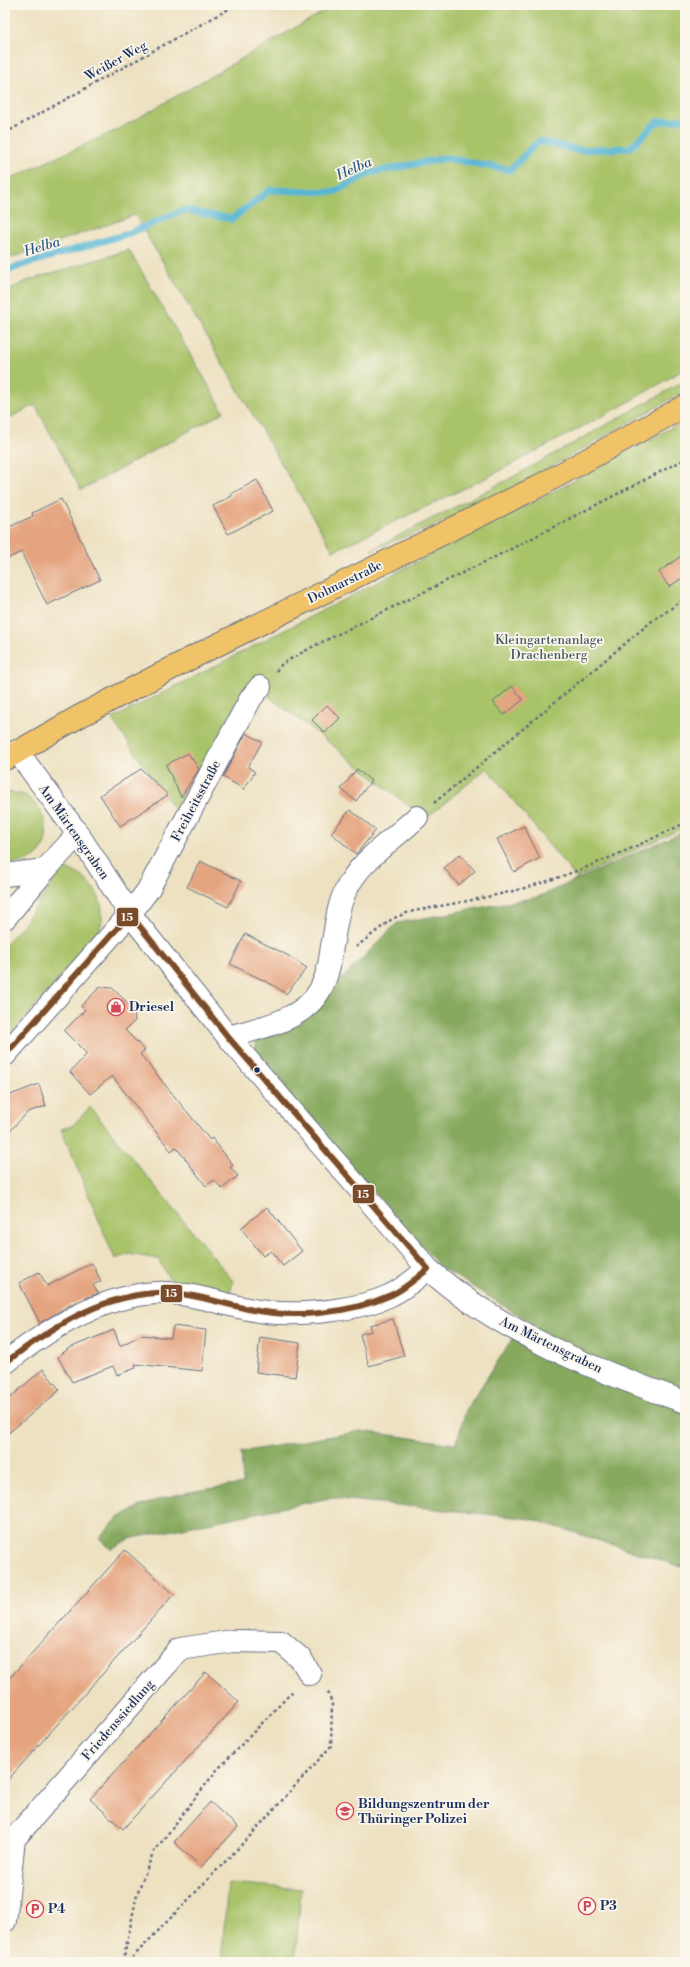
<svg xmlns="http://www.w3.org/2000/svg" width="690" height="1967" font-family="'Libre Bodoni',serif">
  <rect width="100%" height="100%" fill="#fbf7ec"/>
  <filter id="ink" filterUnits="userSpaceOnUse"><feTurbulence type="fractalNoise" baseFrequency=".025" numOctaves="2"/><feDisplacementMap in="SourceGraphic" scale="8" xChannelSelector="R" yChannelSelector="G"/><feConvolveMatrix kernelMatrix="1 2 1 2 8 2 1 2 1" color-interpolation-filters="sRGB"/></filter>
  <filter id="wash" filterUnits="userSpaceOnUse"><feTurbulence type="fractalNoise" baseFrequency=".012" numOctaves="4" result="noise"/><feDisplacementMap in="SourceGraphic" scale="16" xChannelSelector="R" yChannelSelector="G"/><feGaussianBlur stdDeviation="0.9" result="paint"/><feColorMatrix in="noise" values="0 0 0 0 0 0 0 0 0 0 0 0 0 0 0 0 0 1.4 0 .05"/><feComposite in="paint" operator="in"/></filter>
  <g filter="url(#wash)">
    <rect width="100%" height="100%" fill="#ede1c1"/>
    <path fill="#a9c369" stroke="#627964" d="M 335,5 L 685,5 L 685,369 L 625,404 L 484,479 L 333,551 L 135,215 L 5,260 L 5,181 L 119,129 Z
      M 129,250 L 224,412 L 81,490 L 35,405 L 5,420 L 5,292 L 29,280 Z
      M 685,381 L 685,391 L 519,485 L 434,526 L 371,550 L 509,479 Z
      M 685,420 L 685,827 L 576,878 L 487,768 L 425,819 L 331,744 L 255,686 L 180,818 L 112,719 L 566,485 Z
      M 5,792 C 12,792 23,793 29,798 C 46,811 55,842 35,857 C 27,863 15,863 5,864 Z
      M 63,868 C 83,872 102,892 102,913 C 103,920 100,926 99,933 L 5,1041 L 5,945 L 22,926 Z
      M 90,1107 L 233,1281 L 230,1293 L 170,1280 L 158,1259 L 129,1254 L 115,1259 L 61,1129 L 72,1126 Z
      M 228,1883 L 301,1889 L 295,1962 L 221,1962 Z"/>
    <path fill="#86a95d" stroke="#506c5e" d="M 685,831 L 685,1568 L 532,1519 L 330,1498 L 129,1539 L 111,1549 L 99,1538 C 105,1531 112,1523 119,1518 C 154,1494 202,1490 243,1484 L 241,1452 L 361,1431 L 456,1444 L 466,1410 L 525,1319 L 439,1266 L 255,1057 L 255,1040 L 302,1019 L 397,923 L 538,897 Z"/>
    <g fill="none" stroke-linecap="round" stroke-linejoin="round">
      <path stroke="#56b6d4" stroke-width="7" d="M 5,272 L 19,266 L 127,234 L 184,210 L 232,219 L 270,190 L 334,192 L 370,173 L 446,158 L 510,170 L 539,141 L 577,150 L 630,148 L 657,122 L 685,119"/>
    </g>
    <g id="blocks">
      <path fill="#e5a480" d="M 257,480 L 273,511 L 228,534 L 213,506 L 232,496 L 231,494 Z
        M 61,499 L 100,580 L 47,605 L 21,552 L 5,560 L 5,529 L 33,516 L 32,513 Z
        M 685,553 L 685,576 L 669,587 L 659,572 Z
        M 512,686 L 523,700 L 504,715 L 493,702 Z
        M 327,705 L 340,718 L 325,733 L 312,720 Z
        M 246,733 L 262,742 L 248,767 L 255,772 L 244,789 L 223,777 Z
        M 188,753 L 199,769 L 181,797 L 166,765 Z
        M 141,769 L 168,795 L 120,826 L 100,795 Z
        M 357,769 L 371,781 L 356,801 L 341,789 Z
        M 350,810 L 376,830 L 356,854 L 331,833 Z
        M 524,826 L 540,858 L 514,872 L 497,839 Z
        M 460,854 L 475,871 L 459,885 L 444,868 Z
        M 200,861 L 241,881 L 228,907 L 187,887 Z
        M 245,934 L 287,955 L 307,968 L 286,994 L 273,985 L 230,964 Z
        M 100,987 L 112,988 L 134,1009 L 135,1021 L 125,1030 L 145,1050 L 140,1054 L 210,1140 L 212,1138 L 233,1165 L 230,1167 L 238,1176 L 222,1189 L 214,1180 L 206,1186 L 176,1147 L 171,1151 L 112,1076 L 90,1094 L 70,1072 L 87,1054 L 64,1031 L 85,1010 L 81,1006 Z
        M 39,1084 L 46,1106 L 28,1112 L 5,1136 L 5,1097 Z
        M 267,1207 L 302,1251 L 283,1266 L 271,1251 L 263,1256 L 241,1228 Z
        M 92,1263 L 101,1281 L 93,1285 L 98,1293 L 70,1305 L 40,1323 L 19,1283 L 39,1272 L 47,1286 Z
        M 393,1319 L 404,1356 L 369,1366 L 360,1334 L 372,1331 L 370,1325 Z
        M 173,1326 L 206,1330 L 202,1371 L 135,1364 L 136,1368 L 117,1375 L 113,1366 L 72,1382 L 58,1357 L 69,1348 L 114,1330 L 120,1346 L 141,1335 L 171,1338 Z
        M 260,1337 L 300,1343 L 295,1377 L 256,1372 Z
        M 43,1369 L 60,1390 L 5,1436 L 5,1402 Z
        M 125,1550 L 174,1594 L 5,1783 L 5,1683 Z
        M 206,1672 L 239,1702 L 123,1829 L 90,1799 Z
        M 210,1802 L 238,1827 L 201,1867 L 174,1842 Z"/>
    </g>
  </g>
  <g filter="url(#ink)">
    <use href="#blocks" fill-opacity="0" stroke="#646d81" stroke-width="1"/>
    <g fill="none" stroke-linecap="round" stroke-linejoin="round">
      <defs>
        <path id="minor" d="M 17,751 L 78,834 L 130,914 L 228,1037 L 428,1269 C 501,1333 595,1370 685,1402
          M 5,875 L 45,870
          M 5,918 L 45,870 L 78,834
          M 228,1037 C 259,1028 303,1021 320,990 C 328,976 330,961 332,946 C 336,928 337,907 346,890 C 360,860 393,840 417,817
          M 5,1055 L 130,914 L 148,890 L 251,698 L 260,687
          M 5,1363 C 48,1329 101,1296 156,1293 C 194,1291 229,1308 266,1312 C 302,1316 359,1310 391,1295 C 405,1288 416,1278 428,1269
          M 5,1921 L 14,1839 L 180,1649 L 233,1641 L 281,1642 L 301,1659 L 310,1674"/>
        <path id="major" d="M 5,759 L 80,716 L 205,651 L 537,487 L 685,406"/>
      </defs>
      <use href="#minor" stroke="#646d81" stroke-width="24"/>
      <use href="#major" stroke="#646d81" stroke-width="24"/>
      <path stroke="#646d81" stroke-width="2.5" stroke-dasharray="3 3" stroke-linecap="butt" d="M 5,133 L 236,5
        M 276,671 L 282,664 L 312,647 L 509,550 L 685,459
        M 434,803 L 652,621 L 685,599
        M 356,947 L 392,919 L 409,912 C 449,904 489,898 528,887 C 583,871 634,848 685,823
        M 123,1962 L 137,1894 L 153,1853 L 216,1771 L 294,1690
        M 128,1962 L 250,1836 L 331,1746 L 332,1703 L 327,1690"/>
      <use href="#minor" stroke="#fff" stroke-width="22"/>
      <use href="#major" stroke="#f1c369" stroke-width="22"/>
      <defs>
        <path id="bus-1" d="M 5,1055 L 130,914 L 228,1037 L 428,1269 C 416,1278 405,1289 391,1295 C 349,1314 293,1319 248,1309 C 218,1303 188,1291 156,1293 C 99,1296 49,1329 5,1363"/>
      </defs>
      <use href="#bus-1" stroke="#fbf7ec" stroke-width="9"/>
      <use href="#bus-1" stroke="#7a4b2a" stroke-width="6"/>
    </g>
  </g>
  <defs>
    <symbol id="shop-ring" viewBox="-11 -11 22 22"><circle r="9.5" fill="#fbf7ec" stroke="#d1495b" stroke-width="1.5"/><path d="M-5-2.5h2.3a2.7 3.5 0 0 1 5.4 0H5L5.5 6h-11ZM-1.5-2.5h3a1.5 2.3 0 0 0-3 0Z" fill="#d1495b"/></symbol>
    <symbol id="school-ring" viewBox="-11 -11 22 22"><circle r="9.5" fill="#fbf7ec" stroke="#d1495b" stroke-width="1.5"/><path d="M0-5L7-2L0 1L-7-2ZM-4 1L0 2.5L4 1V4Q0 6-4 4Z" fill="#d1495b"/></symbol>
    <symbol id="parking-ring" viewBox="-11 -11 22 22"><circle r="9.5" fill="#fbf7ec" stroke="#d1495b" stroke-width="1.5"/><path d="M-3.5-5.5H1a3.5 3.5 0 0 1 0 7H-1V5.5H-3.5ZM-1-3.4V-.6H.8a1.4 1.4 0 0 0 0-2.8Z" fill="#d1495b"/></symbol>
  </defs>
  <g fill-rule="evenodd">
    <use href="#shop-ring" x="106" y="997" width="20" height="20"/>
    <use href="#school-ring" x="335" y="1801" width="20" height="20"/>
    <use href="#parking-ring" x="577" y="1896" width="20" height="20"/>
    <use href="#parking-ring" x="25" y="1899" width="20" height="20"/>
  </g>
  <circle fill="#1b2f5e" stroke="#fbf7ec" stroke-width="1.5" cx="257" cy="1070" r="3.5"/>
  <g text-anchor="middle" dominant-baseline="central" stroke-width="3.5" stroke-linejoin="round" paint-order="stroke">
    <g font-size="13" fill="#1b2f5e" stroke="#fbf7ec">
      <text transform="translate(116 61) rotate(-29)">Weißer Weg</text>
      <text transform="translate(345 582) rotate(-26)">Dolmarstraße</text>
      <text transform="translate(196 801) rotate(-62)">Freiheitsstraße</text>
      <text transform="translate(74 832) rotate(55)">Am Märtensgraben</text>
      <text transform="translate(551 1345) rotate(26)">Am Märtensgraben</text>
      <text transform="translate(118 1720) rotate(-49)">Friedenssiedlung</text>
    </g>
    <g font-size="13" fill="#465b61" stroke="#fbf7ec">
      <text x="549" y="640">Kleingartenanlage<tspan x="549" dy="15">Drachenberg</tspan></text>
    </g>
    <g font-size="13" font-weight="bold" fill="#1b2f5e" stroke="#fbf7ec" text-anchor="start">
      <text x="129" y="1007">Driesel</text>
      <text x="358" y="1804">Bildungszentrum der<tspan x="358" dy="15">Thüringer Polizei</tspan></text>
      <text x="600" y="1906">P3</text>
      <text x="48" y="1909">P4</text>
    </g>
    <g font-size="14" font-style="italic" fill="#2d5881" stroke="#fbf7ec">
      <text transform="translate(354 169) rotate(-24)">Helba</text>
      <text transform="translate(42 247) rotate(-17)">Helba</text>
    </g>
  </g>
  <g stroke="#fbf7ec" stroke-width="1.5">
    <rect x="116" y="907" width="23" height="20" rx="4" fill="#7a4b2a"/>
    <rect x="352" y="1184" width="23" height="20" rx="4" fill="#7a4b2a"/>
    <rect x="160" y="1284" width="23" height="19" rx="4" fill="#7a4b2a"/>
  </g>
  <g font-size="11" text-anchor="middle" font-weight="bold" fill="#fff">
    <text x="127" y="921">15</text>
    <text x="363" y="1198">15</text>
    <text x="171" y="1297">15</text>
  </g>
  <rect width="690" height="1967" fill="none" stroke="#fbf7ec" stroke-width="20"/>
</svg>
